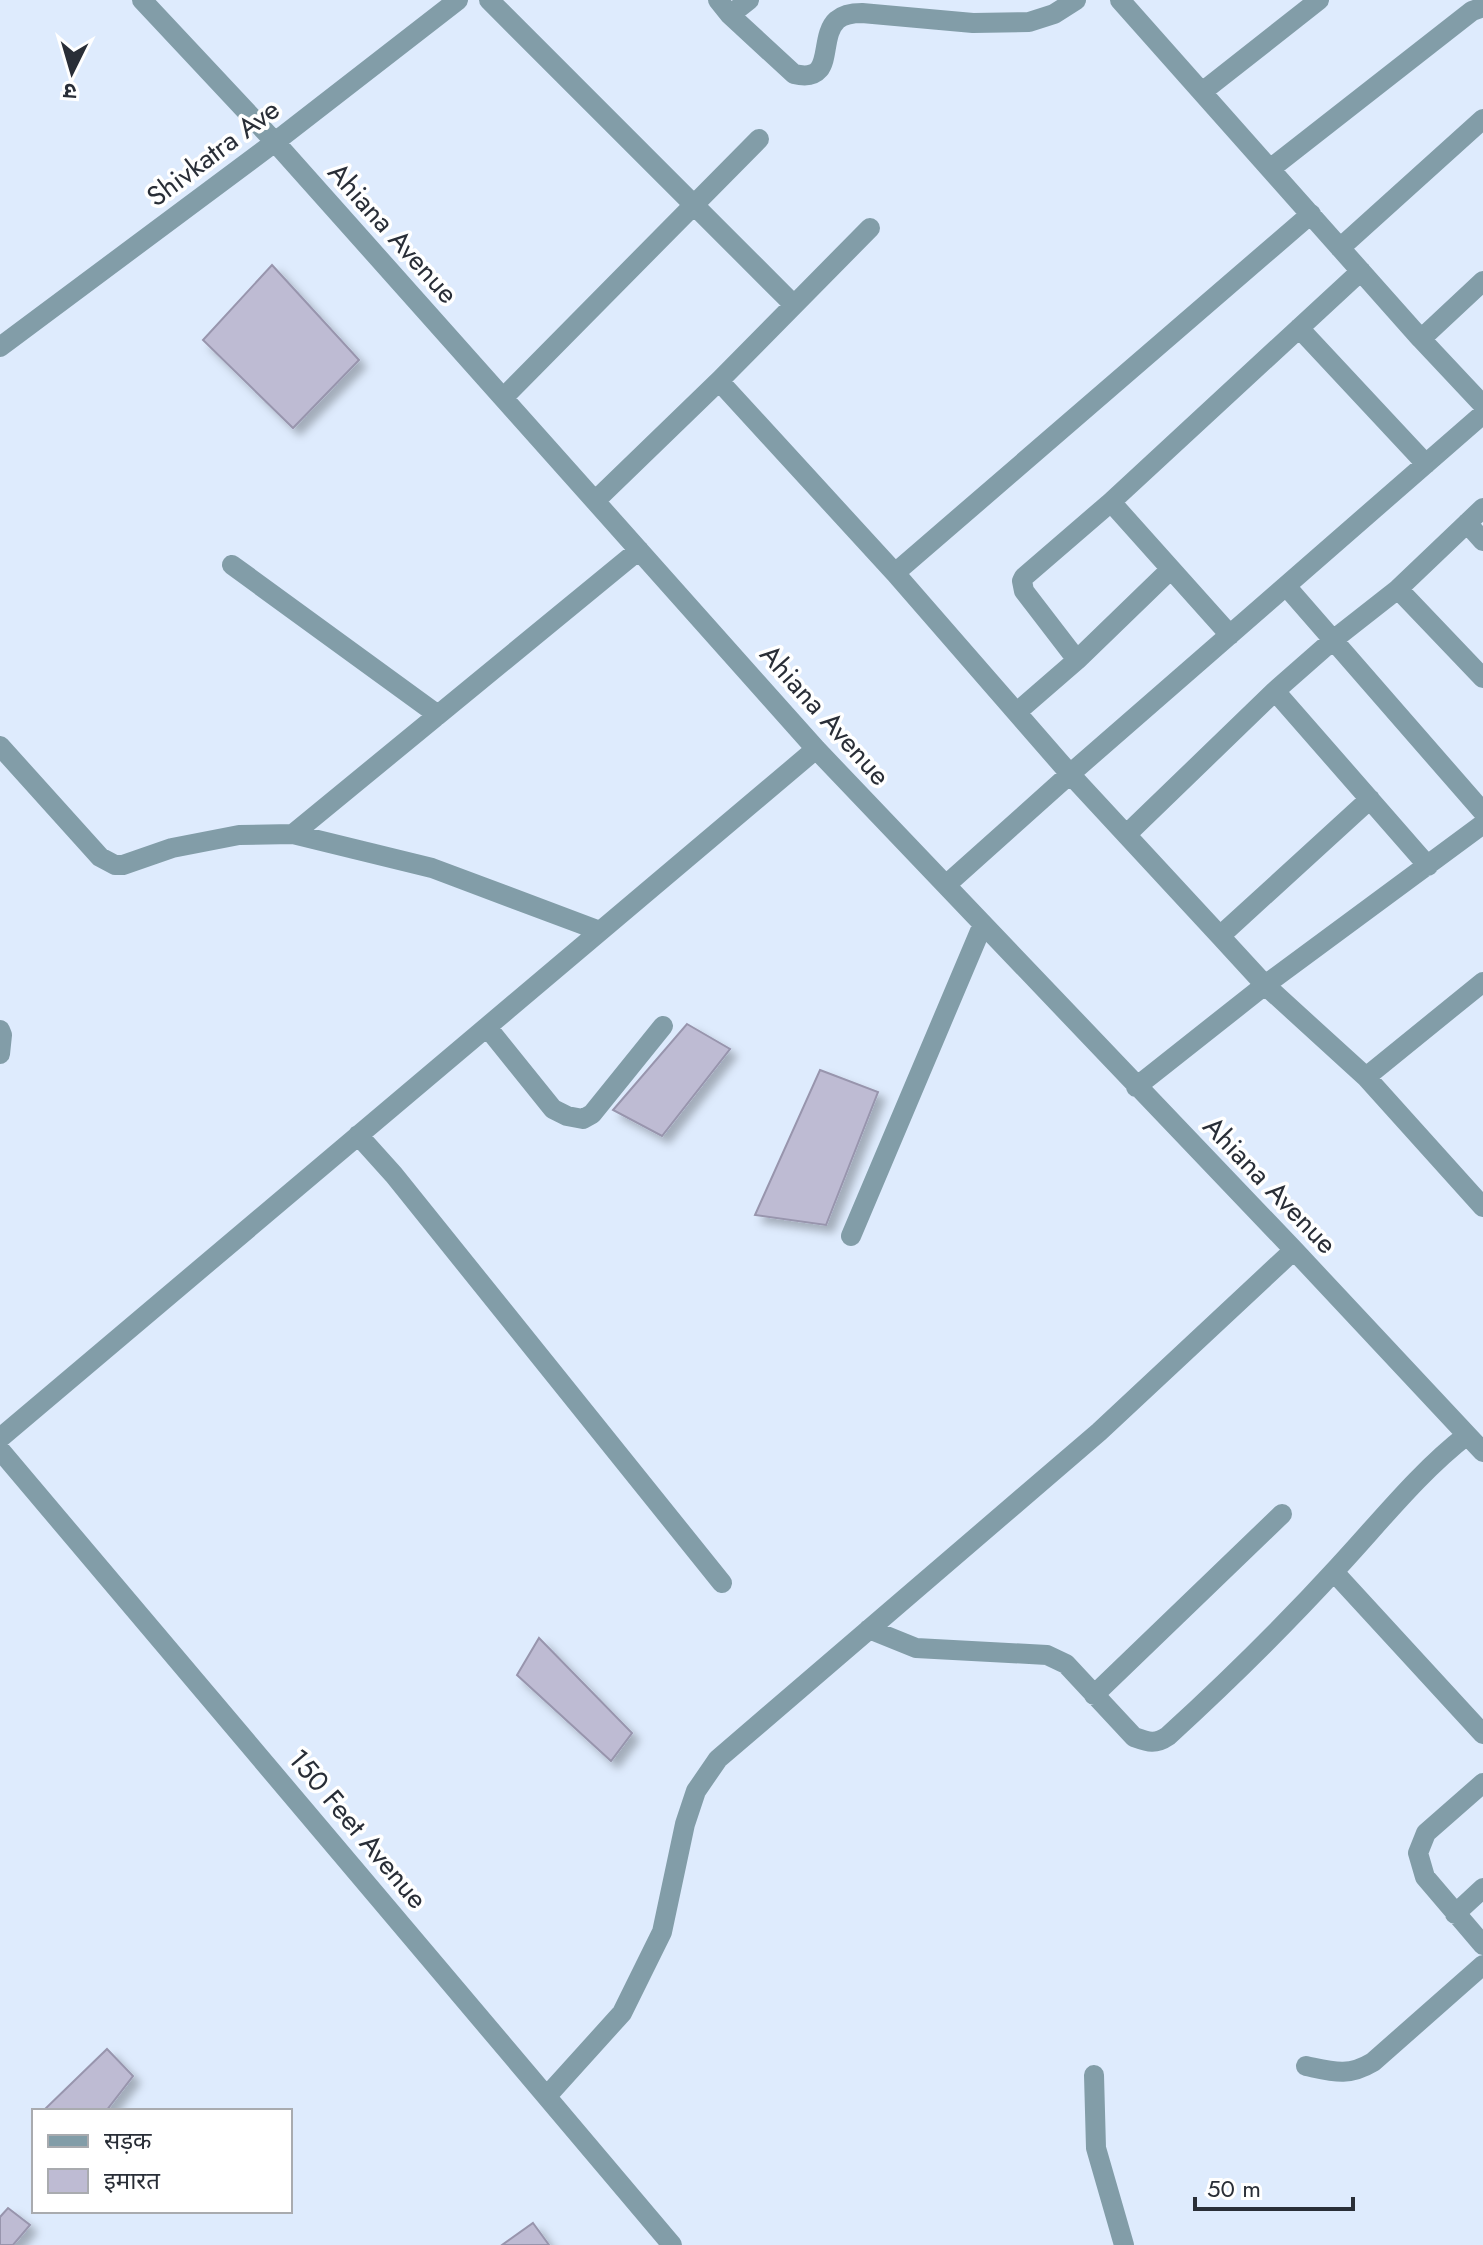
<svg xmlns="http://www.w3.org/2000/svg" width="1483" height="2245" font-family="Jost,'Noto Sans Devanagari',sans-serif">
  <defs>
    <filter id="shadow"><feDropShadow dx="7" dy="7" stdDeviation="4" flood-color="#0004"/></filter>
  </defs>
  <rect width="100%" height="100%" fill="#deebfd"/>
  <path fill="#bebbd3" stroke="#9895ad" stroke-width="2" filter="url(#shadow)" d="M 272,265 L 359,360 L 293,428 L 203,340 Z
    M 687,1024 L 730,1049 L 662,1136 L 613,1110 Z
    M 820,1070 L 878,1092 L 826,1225 L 755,1215 Z
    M 539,1638 L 632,1733 L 611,1761 L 517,1675 Z
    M 107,2049 L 133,2076 L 106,2111 L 44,2110 Z
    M 8,2208 L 30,2225 L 13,2245 L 0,2245 L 0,2217 Z
    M 533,2223 L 549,2245 L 502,2245 Z"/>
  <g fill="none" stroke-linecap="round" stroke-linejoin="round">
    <path stroke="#829da8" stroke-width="20" d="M 142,0 L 275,142 L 816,749 L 1294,1250 L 1483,1452
      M 489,0 L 794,305
      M 718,0 L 730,15 L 794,74 C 837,84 817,38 837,20 C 844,14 853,13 862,13 L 973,23 L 1029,22 L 1054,14 L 1076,0
      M 1120,0 L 1421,339 L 1483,405
      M 730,15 L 749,0
      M 1202,92 L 1319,0
      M 1270,169 L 1472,11 L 1483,7
      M 1311,214 L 895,573 L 1070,774 L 1220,936 L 1265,985 L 1366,1077 L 1483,1207
      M 1340,248 L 1483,119
      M 1299,328 L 1426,464
      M 1421,339 L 1483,281
      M 0,347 L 275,142 L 458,0
      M 719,381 L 895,573
      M 503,398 L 759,139
      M 595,501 L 719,381 L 870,228
      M 1111,502 L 1230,635
      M 1467,523 L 1483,541
      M 232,565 L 438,715
      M 1286,586 L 1483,812
      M 1398,589 L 1483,508
      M 1077,660 L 1024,591 L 1022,581 L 1024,577 L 1111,502 L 1361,271
      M 1275,691 L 1428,866
      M 1017,712 L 1077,660 L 1171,569
      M 0,746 L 100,857 L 115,865 L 123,865 L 172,848 L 239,835 L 293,834 L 432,868 L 600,931
      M 293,834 L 639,550
      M 1127,834 L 1275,691 L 1333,640 L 1398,589 L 1483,678
      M 946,885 L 1070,774 L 1483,414
      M 1220,936 L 1370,799
      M 487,1027 L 553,1109 L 567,1116 L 583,1119 L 592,1114 L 663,1026
      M 0,1030 L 2,1035 L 0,1054
      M 1366,1077 L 1483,982
      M 1136,1087 L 1265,985 L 1483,824
      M 358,1135 L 394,1175 L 722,1583
      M 851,1236 L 983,924
      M 0,1438 L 816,749
      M 0,1450 L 672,2245
      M 1334,1572 L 1483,1734
      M 869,1629 L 916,1648 L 1047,1655 L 1066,1664 L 1134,1737 C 1148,1742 1155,1745 1168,1736 C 1227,1682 1284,1626 1338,1567 C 1379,1523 1419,1472 1467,1435
      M 1094,1695 L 1282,1514
      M 1483,1783 L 1426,1833 L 1418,1853 L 1425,1877 L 1483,1945
      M 1455,1914 L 1483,1888
      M 1306,2066 C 1334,2072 1348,2077 1373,2062 L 1483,1965
      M 1094,2075 L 1096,2148 L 1124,2245
      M 547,2096 L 622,2013 L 662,1932 L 685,1824 L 696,1791 L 718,1759 L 1099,1432 L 1294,1250"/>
  </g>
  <g text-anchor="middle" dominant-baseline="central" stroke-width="7" stroke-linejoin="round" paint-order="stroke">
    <g font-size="28" fill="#292e37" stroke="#fff">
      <text transform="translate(213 153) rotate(-37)">Shivkatra Ave</text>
      <text transform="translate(393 233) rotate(48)">Ahiana Avenue</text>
      <text transform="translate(825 715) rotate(48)">Ahiana Avenue</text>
      <text transform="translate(1270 1185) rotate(46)">Ahiana Avenue</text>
      <text transform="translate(358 1829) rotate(50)">150 Feet Avenue</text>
    </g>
  </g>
  <rect x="32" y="2109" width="260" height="104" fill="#ffffff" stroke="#a9abaf" stroke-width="2"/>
  <rect x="48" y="2135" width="40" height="12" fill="#829da8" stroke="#a9abaf" stroke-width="2"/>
  <text x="104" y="2149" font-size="24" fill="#292e37">सड़क</text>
  <rect x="48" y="2169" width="40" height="24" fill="#bebbd3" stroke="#a9abaf" stroke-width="2"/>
  <text x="104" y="2189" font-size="24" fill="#292e37">इमारत</text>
  <g transform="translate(72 72) rotate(185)" stroke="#ffffff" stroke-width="6" paint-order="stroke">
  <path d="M0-6L14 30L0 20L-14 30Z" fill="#292e37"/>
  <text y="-12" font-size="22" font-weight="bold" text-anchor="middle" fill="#292e37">उ</text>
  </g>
  <path d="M1195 2197v12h158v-12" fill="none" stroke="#292e37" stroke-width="4"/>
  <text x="1207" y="2197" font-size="24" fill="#292e37" stroke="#ffffff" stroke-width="6" paint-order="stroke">50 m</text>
</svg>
